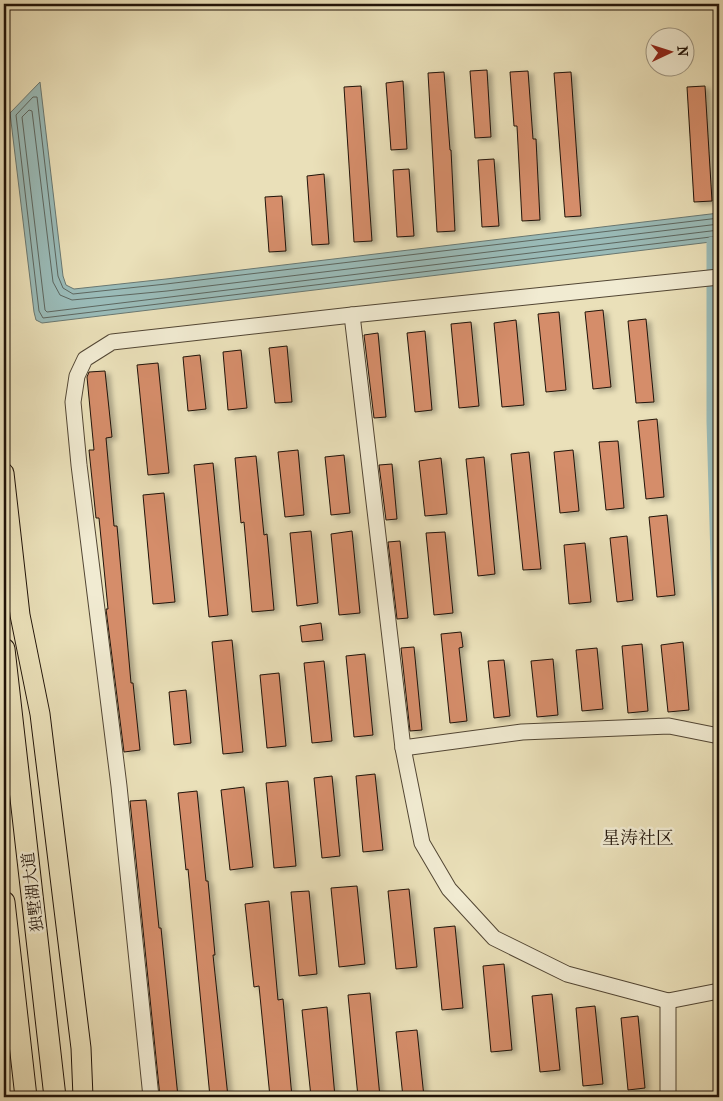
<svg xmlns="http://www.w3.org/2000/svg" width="723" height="1101" viewBox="0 0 723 1101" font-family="'IM FELL French Canon','Noto Serif SC',serif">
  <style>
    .water { fill: #9abbb8; stroke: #697872 }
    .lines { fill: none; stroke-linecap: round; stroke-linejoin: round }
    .shore { stroke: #5d6760; stroke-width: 1 }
    .canal { stroke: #9abbb8; stroke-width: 11 }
    .building { fill: #d58d6a; stroke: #201308; filter: url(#shadow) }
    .minor-casing { stroke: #524634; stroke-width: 17 }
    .major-casing { stroke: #201308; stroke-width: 21 }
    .highway-casing { stroke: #201308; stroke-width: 23 }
    .minor { stroke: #f1ebd2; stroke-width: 15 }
    .major { stroke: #eae0b9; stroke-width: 19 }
    .highway { stroke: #eae0b9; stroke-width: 21 }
    .labels { text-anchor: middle; stroke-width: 5; stroke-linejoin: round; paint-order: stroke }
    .street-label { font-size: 16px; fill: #201308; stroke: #f1ebd2 }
    .neighbourhood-label { font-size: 18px; fill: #201308; stroke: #f1ebd2 }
  </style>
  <defs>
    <filter id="shadow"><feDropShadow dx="4.5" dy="2.5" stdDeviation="2.5" flood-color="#0004"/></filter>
  </defs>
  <rect width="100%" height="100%" fill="#eae0b9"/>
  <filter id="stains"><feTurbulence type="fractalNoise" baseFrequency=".004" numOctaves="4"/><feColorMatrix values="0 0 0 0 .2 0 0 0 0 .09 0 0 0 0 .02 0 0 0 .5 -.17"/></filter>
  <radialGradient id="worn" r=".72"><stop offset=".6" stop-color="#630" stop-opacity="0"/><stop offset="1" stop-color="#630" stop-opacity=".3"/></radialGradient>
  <polygon class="water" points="40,82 63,276 66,285 74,289 166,279 719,213 719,241 42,323 36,320 34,312 10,113"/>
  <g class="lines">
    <g class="shore">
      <polyline points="719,218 166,284 73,294 63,288 58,276 37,97 33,97 16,115 39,311 43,318 719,236"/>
      <polyline points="719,224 167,291 72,300 60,295 53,282 32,111 29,110 22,117 45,310 47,312 719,230"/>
    </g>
    <polyline class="canal" points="712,242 712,421 719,662 718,934 719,1006"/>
  </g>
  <g class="building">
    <polygon points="487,70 491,137 475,138 470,71"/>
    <polygon points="528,71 533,139 536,139 540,220 522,221 517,126 514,126 510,72"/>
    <polygon points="444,72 450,150 451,150 455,231 437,232 428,73"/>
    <polygon points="571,72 581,216 565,217 554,73"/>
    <polygon points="403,81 407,149 391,150 386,83"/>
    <polygon points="361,86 372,241 354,242 344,87"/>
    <polygon points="705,86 712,201 694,202 687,87"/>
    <polygon points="494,159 499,226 482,227 478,160"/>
    <polygon points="409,169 414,236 397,237 393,170"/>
    <polygon points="324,174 329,244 312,245 307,176"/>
    <polygon points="282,196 286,251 269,252 265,197"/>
    <polygon points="603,310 611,387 593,389 585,312"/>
    <polygon points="559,312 566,390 546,392 538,314"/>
    <polygon points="646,319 654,402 636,403 628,321"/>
    <polygon points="516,320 524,405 502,407 494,323"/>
    <polygon points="471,322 479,406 459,408 451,324"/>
    <polygon points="425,331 432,410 415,412 407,333"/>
    <polygon points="378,333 386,417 374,418 364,335"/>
    <polygon points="287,346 292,402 275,403 269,348"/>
    <polygon points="241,350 247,408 228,410 223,352"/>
    <polygon points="200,355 206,409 188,411 183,357"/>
    <polygon points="158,363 169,473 148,475 137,365"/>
    <polygon points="105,371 112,437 106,438 114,526 117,526 131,683 133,683 140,750 124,752 106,609 108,609 99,518 96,518 89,450 94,450 87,377 89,372"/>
    <polygon points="657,419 664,497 646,499 638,421"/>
    <polygon points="618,441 624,508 606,510 599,442"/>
    <polygon points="298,450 304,515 285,517 278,452"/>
    <polygon points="573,450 579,511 560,513 554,452"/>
    <polygon points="529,452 541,569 523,570 511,454"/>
    <polygon points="344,455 350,513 331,515 325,457"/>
    <polygon points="256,456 264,535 267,534 274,610 252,612 244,522 241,523 235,458"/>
    <polygon points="484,457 495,574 478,576 466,459"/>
    <polygon points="441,458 447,514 425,516 419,461"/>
    <polygon points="213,463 228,615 209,617 194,465"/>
    <polygon points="392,464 397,519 386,520 379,465"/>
    <polygon points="164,493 175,602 153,604 143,495"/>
    <polygon points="667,515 675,595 657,597 649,517"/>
    <polygon points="311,531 318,603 297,606 290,533"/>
    <polygon points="352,531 360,613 339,615 331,534"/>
    <polygon points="445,532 453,613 434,615 426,533"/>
    <polygon points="627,536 633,600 617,602 610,538"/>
    <polygon points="400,541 408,618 397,619 388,542"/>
    <polygon points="585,543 591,602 569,604 564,545"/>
    <polygon points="321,623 323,640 302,642 300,626"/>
    <polygon points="461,632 463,647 459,648 467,721 450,723 441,634"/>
    <polygon points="232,640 243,752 223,754 212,642"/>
    <polygon points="683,642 689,710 668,712 661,645"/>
    <polygon points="642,644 648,711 628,713 622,646"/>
    <polygon points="414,647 422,730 410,731 401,648"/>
    <polygon points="597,648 603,709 582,711 576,650"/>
    <polygon points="365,654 373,735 354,737 346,656"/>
    <polygon points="553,659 558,715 537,717 531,661"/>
    <polygon points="504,660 510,716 494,718 488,661"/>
    <polygon points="324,661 332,741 312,743 304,663"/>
    <polygon points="279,673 286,746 267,748 260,675"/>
    <polygon points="186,690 191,743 174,745 169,692"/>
    <polygon points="375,774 383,850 363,852 356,776"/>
    <polygon points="332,776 340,856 322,858 314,778"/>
    <polygon points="288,781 296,866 274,868 266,783"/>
    <polygon points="244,787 253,867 230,870 221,790"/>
    <polygon points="197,791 206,881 208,881 215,955 213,955 228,1097 210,1097 188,869 186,870 178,793"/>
    <polygon points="146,800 159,928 161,928 178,1097 160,1097 130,801"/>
    <polygon points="357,886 365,964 339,967 331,888"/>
    <polygon points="409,889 417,967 396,969 388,891"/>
    <polygon points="309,891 317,974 299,976 291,892"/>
    <polygon points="269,901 278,1000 283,999 292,1097 270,1097 259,986 254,987 245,904"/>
    <polygon points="455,926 463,1008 442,1010 434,928"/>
    <polygon points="504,964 512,1050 491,1052 483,966"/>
    <polygon points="370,993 380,1097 358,1097 348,995"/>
    <polygon points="552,994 560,1070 540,1072 532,996"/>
    <polygon points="595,1006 603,1084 583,1086 576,1008"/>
    <polygon points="327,1007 335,1097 311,1097 302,1010"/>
    <polygon points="638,1016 645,1088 628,1090 621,1018"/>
    <polygon points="417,1030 424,1097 403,1097 396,1032"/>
  </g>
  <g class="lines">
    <g class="minor-casing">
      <g id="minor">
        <polyline points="352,315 403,748 422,843 449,889 494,938 567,974 668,1001 719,991"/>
        <polyline points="403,748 522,732 669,726 719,736"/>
        <polyline points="668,1001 668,1097"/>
        <polyline points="151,1097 119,786 79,465 73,402 77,376 85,359 112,342 352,315 719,277"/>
      </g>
    </g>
    <g class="major-casing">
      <polyline id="major" points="4,473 20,615 40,714 81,1048 83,1097"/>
    </g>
    <g class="highway-casing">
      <g id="highway">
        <polyline points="4,649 55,1097"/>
        <polyline points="4,902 26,1097"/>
      </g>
    </g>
    <use href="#minor" class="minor"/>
    <use href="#major" class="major"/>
    <use href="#highway" class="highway"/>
  </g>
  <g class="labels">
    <g class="street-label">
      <text transform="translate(32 892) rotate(-97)" y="6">独墅湖大道</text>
    </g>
    <g class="neighbourhood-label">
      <text x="638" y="844">星涛社区</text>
    </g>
  </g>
  <rect width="723" height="1101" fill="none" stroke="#eae0b9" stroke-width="20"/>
  <rect x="5" y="5" width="713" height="1091" fill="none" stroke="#201308" stroke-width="2.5"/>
  <rect x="10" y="10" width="703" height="1081" fill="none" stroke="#201308"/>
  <g transform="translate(670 52) rotate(86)"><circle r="24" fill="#f1ebd2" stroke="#9d9581"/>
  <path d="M0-4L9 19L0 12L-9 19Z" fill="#8f2418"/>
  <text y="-8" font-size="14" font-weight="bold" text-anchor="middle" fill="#201308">N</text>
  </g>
  <rect width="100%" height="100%" filter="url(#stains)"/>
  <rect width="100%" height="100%" fill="url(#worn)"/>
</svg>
